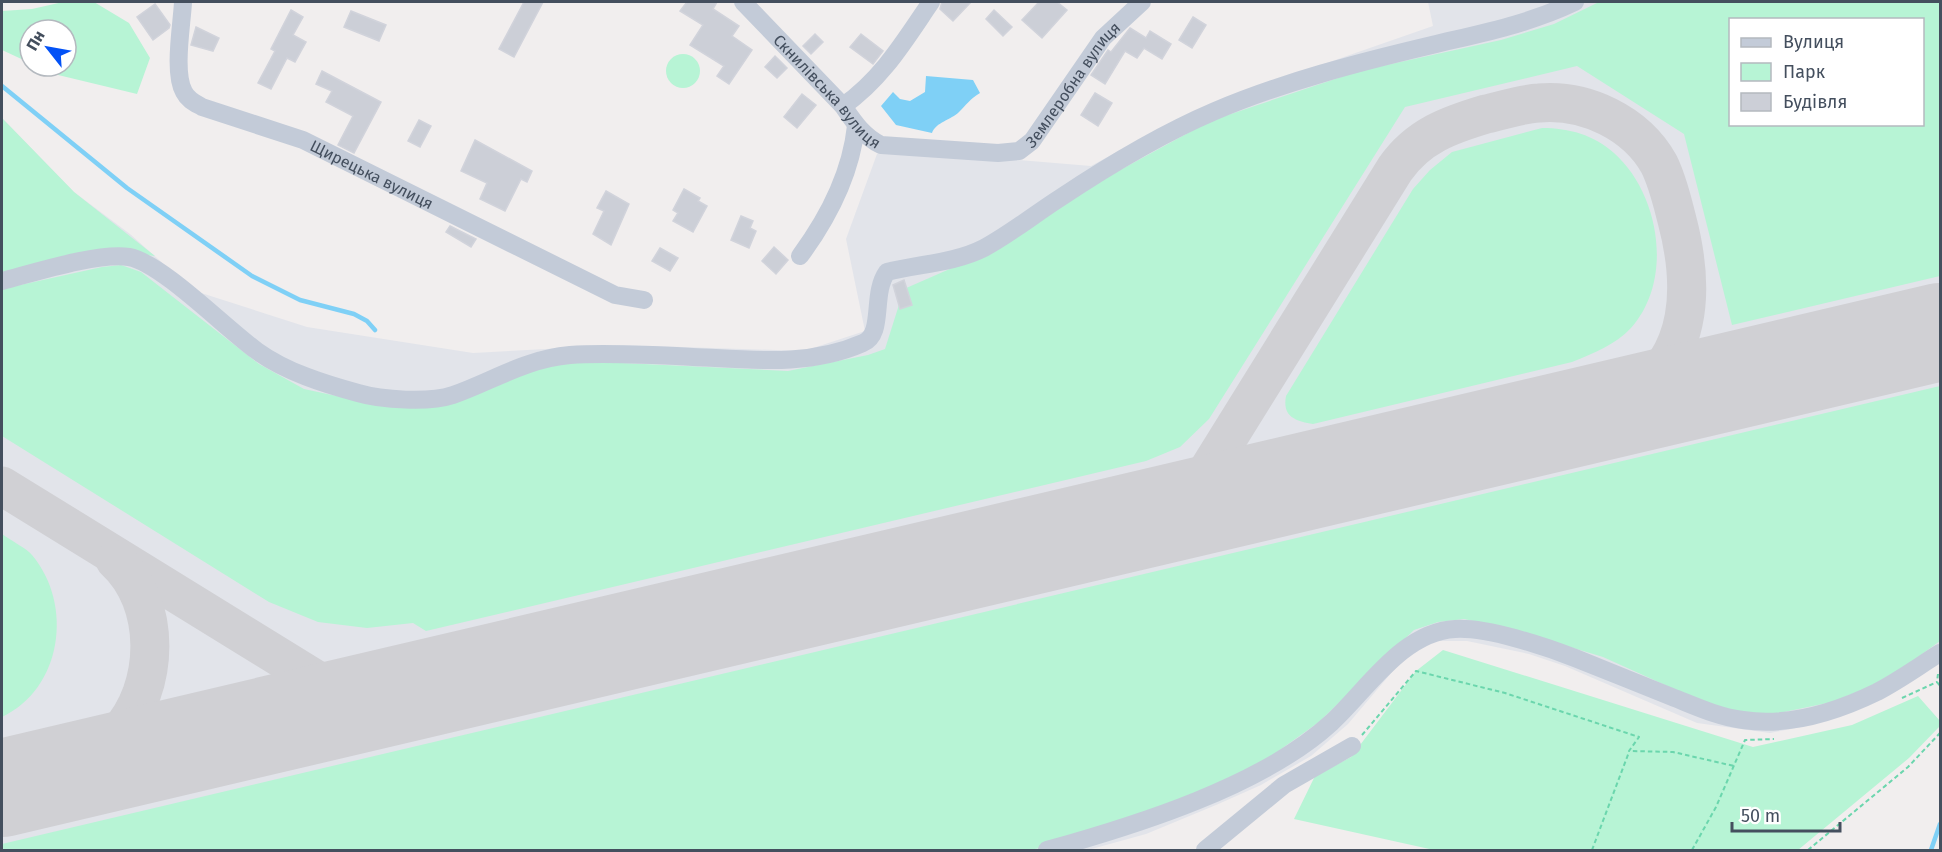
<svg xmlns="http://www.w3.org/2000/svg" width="1942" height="852" viewBox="0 0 1942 852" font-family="'Fira Sans',sans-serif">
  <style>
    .airport { fill: #e2e4ea; fill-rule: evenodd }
    .green { fill: #b7f4d5; fill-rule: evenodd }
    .water { fill: #7fd0f6 }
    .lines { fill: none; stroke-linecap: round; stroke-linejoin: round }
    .stream { stroke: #7fd0f6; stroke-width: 4.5 }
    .taxiway { stroke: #d0d0d4; stroke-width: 39 }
    .runway { stroke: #d0d0d4; stroke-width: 98 }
    .building { fill: #cccfd7; stroke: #d1d3db; stroke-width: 1.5 }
    .path { stroke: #6bd6ad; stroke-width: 2; stroke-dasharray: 4.5 3; stroke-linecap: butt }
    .minor { stroke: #c3cbd8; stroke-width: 18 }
    .labels { text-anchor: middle; stroke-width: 4.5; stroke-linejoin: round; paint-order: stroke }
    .street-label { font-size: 16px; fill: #444f5e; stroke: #fff }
  </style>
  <rect width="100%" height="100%" fill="#f1eeee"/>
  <path class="airport" d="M1428,2h512v660l-134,64 -36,7 -73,-10 -132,-57 -36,-12 -62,-13h-33l-11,5 -25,19 -50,59 -37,32 -50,29 -45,20 -70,29 -58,16h-1086v-732l72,74 56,42 56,50 9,7 112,36 166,26 149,-8 182,6 61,-20 -19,-92 31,-85 83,1 131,11 31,-17 176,-76 135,-47zM1730,20h192v104h-192z"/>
  <g class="green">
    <polygon points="63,2 94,2 129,23 150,58 137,94 54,74 36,66 66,66 66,30 30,30 30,63 2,50 2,11 32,9"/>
    <path d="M1599,2h341v274l-208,49 -48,-191 -107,-68 -172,41 -196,312 -29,28 -34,14 -720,170 -13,-8 -46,5 -49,-6 -49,-20 -267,-166v-147l100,-22 19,-2 20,7 118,92 45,25 56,12 60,6 87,-32 73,-14 208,10 80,-16 17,-6 19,-60 89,-39 96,-63 121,-66 149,-50 142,-31 53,-16zM1730,20h192v104h-192z"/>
    <circle cx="683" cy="71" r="17"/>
    <polygon points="2,118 74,192 155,256 117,251 2,278"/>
    <path d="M1542,128c27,0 52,7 72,25 46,41 60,127 17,175 -16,17 -37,25 -59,34l-259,62c-17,-3 -31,-7 -27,-28l127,-207 17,-19 22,-18z"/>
    <polygon points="1940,386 1940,641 1907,665 1869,687 1832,702 1756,718 1716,708 1603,657 1511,629 1464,619 1438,622 1414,630 1319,722 1238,780 1077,840 1030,850 2,850 2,844"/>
    <path d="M2,534c9,7 23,13 30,21 42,50 30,134 -30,162z"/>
    <polygon points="1443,650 1753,747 1852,725 1918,696 1940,721 1940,726 1909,758 1798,850 1434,850 1294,819 1315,776 1351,757 1416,671"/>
  </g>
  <path class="water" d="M926,76l47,4 7,13c-10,6 -14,12 -21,19 -8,8 -23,10 -27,21l-36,-8 -15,-19 12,-14 7,7 10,2 15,-9z"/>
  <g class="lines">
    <g class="stream">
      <polyline points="2,86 127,188 252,276 300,300 354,314 367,321 375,330"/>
      <polyline points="1931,850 1940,824"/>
    </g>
    <g class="taxiway">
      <path d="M2,486l318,196c30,12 57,13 89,10"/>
      <path d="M1115,526c37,-11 66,-21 90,-51l190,-306c23,-33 54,-44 91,-55 18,-4 35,-10 53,-11 47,-4 97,20 120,61 9,18 13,37 18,56 17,65 17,135 -45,177 -10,7 -23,10 -33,15"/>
      <path d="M48,777c25,-13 51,-23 70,-44 42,-45 44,-130 -3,-173"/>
    </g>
    <polyline class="runway" points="2,788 1940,332"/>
  </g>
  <g class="building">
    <polygon points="524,2 543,2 514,57 499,49"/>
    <polygon points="687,2 717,2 713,9 739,26 732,36 752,50 729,84 717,76 724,66 690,45 703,25 680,11"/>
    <polygon points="942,2 971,2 953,21 940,9"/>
    <polygon points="1039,2 1057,2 1067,10 1042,38 1022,20"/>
    <polygon points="155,4 170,25 169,28 153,40 137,17"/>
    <polygon points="291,10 303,17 293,35 306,42 295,62 287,58 271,89 258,83 275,51 271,49"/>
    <polygon points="994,10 1012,27 1003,36 986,19"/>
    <polygon points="351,11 386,25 379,41 344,27"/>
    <polygon points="1193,17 1206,25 1192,48 1179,40"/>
    <polygon points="196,27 219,38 213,51 191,45"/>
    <polygon points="1130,28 1146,38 1150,31 1171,44 1162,59 1144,48 1137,58 1125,51 1105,84 1091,75 1108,50 1111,52"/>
    <polygon points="815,34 823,42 811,54 803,46"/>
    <polygon points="861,34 883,51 873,64 850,47"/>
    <polygon points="775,56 787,68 777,78 765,67"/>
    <polygon points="322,71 381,102 354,153 338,145 353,116 326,102 332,91 316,84"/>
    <polygon points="1095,93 1112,103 1098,126 1081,115"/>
    <polygon points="802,94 816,105 797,128 784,117"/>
    <polygon points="419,120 431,126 420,147 408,141"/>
    <polygon points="475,140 532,171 527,182 521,179 505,211 480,199 487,183 461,171"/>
    <polygon points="684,189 700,198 698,201 707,206 693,232 673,221 678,213 673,210"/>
    <polygon points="606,191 629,204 611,245 593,234 604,211 597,208"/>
    <polygon points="741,216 753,221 750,228 756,231 749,248 731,240"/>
    <polygon points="450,226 476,239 471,247 446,232"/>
    <polygon points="774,247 788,260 776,274 762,261"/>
    <polygon points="660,248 678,258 670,271 652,261"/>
    <polygon points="904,280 912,305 900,309 893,285"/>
  </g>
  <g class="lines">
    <g class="path">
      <polyline points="1938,674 1937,682 1940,686"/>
      <polyline points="1902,698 1937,682"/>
      <polyline points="1362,735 1416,671 1505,693 1639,737 1629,751 1673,752 1734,766"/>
      <polyline points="1592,850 1629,752"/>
      <polyline points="1692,850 1716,807 1745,740 1774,739"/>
      <polyline points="1808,850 1908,767 1940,733"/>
    </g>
    <g class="minor">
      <path id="s1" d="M183,2c-1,22 -10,71 1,90 4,8 11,11 18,15l101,33 312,155 29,5"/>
      <path id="s2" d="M743,2l100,104c11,16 20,30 38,39l117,8 21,-2 13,-10 71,-103 39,-36"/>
      <path d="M843,106c39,-27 62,-66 88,-104"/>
      <path d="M800,256c28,-38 51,-83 56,-130"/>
      <path d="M2,281c31,-8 97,-29 127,-24 33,6 97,72 128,94 29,21 68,33 101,42 24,7 71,10 95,2 40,-14 72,-36 117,-40 45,-3 100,1 145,3 51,3 100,6 148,-15 22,-9 8,-49 24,-71 31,-8 68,-9 97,-24 26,-14 51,-34 76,-50 48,-32 101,-64 155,-87 68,-29 145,-49 217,-66 50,-12 97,-21 143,-43"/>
      <path d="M1047,850c90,-25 215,-64 284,-127 36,-33 71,-91 124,-94 32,-2 89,17 120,29 32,13 65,26 97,39 23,9 46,20 71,23 46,7 93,-8 134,-28 23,-12 42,-26 63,-39"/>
      <polyline points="1205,850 1284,785 1352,746"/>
    </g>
  </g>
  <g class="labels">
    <g class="street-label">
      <text dy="6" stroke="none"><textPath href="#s2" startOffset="424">Землеробна вулиця</textPath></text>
      <text dy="6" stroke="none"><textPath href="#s2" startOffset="123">Скнилівська вулиця</textPath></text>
      <text dy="6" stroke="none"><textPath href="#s1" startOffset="298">Щирецька вулиця</textPath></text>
    </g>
  </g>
  <rect width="1942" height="852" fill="none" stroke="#444f5e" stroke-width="6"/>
  <rect x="1729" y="18" width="195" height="108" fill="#ffffff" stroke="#b4b9bf" stroke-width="1.5"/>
  <rect x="1741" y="38" width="30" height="9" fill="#c3cbd8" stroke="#b4b9bf" stroke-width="1.5"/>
  <text x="1783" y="48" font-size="18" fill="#444f5e">Вулиця</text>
  <rect x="1741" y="63" width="30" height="18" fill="#b7f4d5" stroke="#b4b9bf" stroke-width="1.5"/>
  <text x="1783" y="78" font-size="18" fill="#444f5e">Парк</text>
  <rect x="1741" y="93" width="30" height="18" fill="#cccfd7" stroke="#b4b9bf" stroke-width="1.5"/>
  <text x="1783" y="108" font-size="18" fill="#444f5e">Будівля</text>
  <g transform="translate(48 48) rotate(301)"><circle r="28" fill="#ffffff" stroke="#b4b9bf" stroke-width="1.5"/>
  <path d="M0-4.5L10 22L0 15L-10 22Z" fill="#0352f6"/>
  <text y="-9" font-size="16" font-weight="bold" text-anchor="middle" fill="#444f5e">Пн</text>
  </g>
  <path d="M1732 822v9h108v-9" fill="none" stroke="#444f5e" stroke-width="3"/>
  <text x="1741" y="822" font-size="18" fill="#444f5e" stroke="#ffffff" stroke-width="4.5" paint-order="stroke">50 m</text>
</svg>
